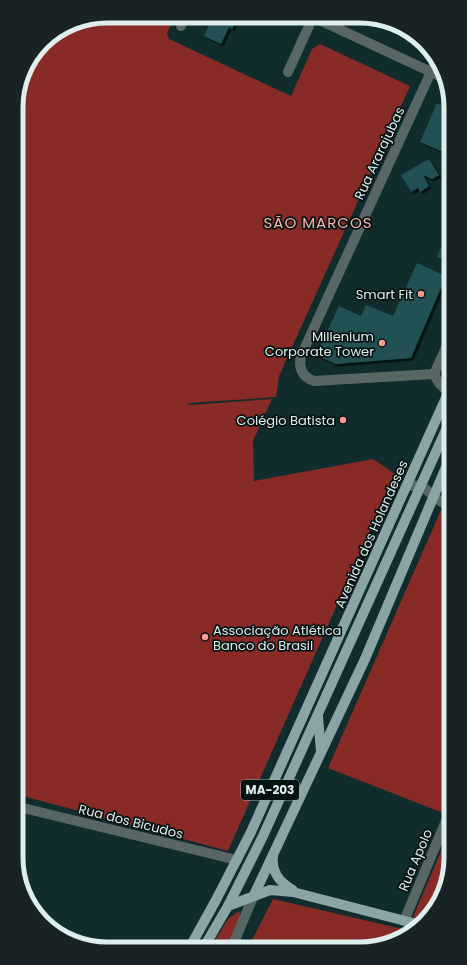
<svg xmlns="http://www.w3.org/2000/svg" width="467" height="965" viewBox="0 0 467 965" font-family="Poppins,sans-serif">
  <style>
    .green { fill: #882b26 }
    .building { fill: #215153; filter: url(#shadow) }
    .lines { fill: none; stroke-linecap: round; stroke-linejoin: round }
    .minor { stroke: #596666; stroke-width: 10 }
    .major { stroke: #8ba4a6; stroke-width: 10 }
    .poi-dot { fill: #f59c92; stroke: #071212; stroke-width: 1.5 }
    .labels { text-anchor: middle; stroke-width: 3.5; stroke-linejoin: round; paint-order: stroke }
    .shield { fill: #071212; stroke: #9eabac; stroke-width: 1 }
    .shield-label { font-size: 12px; font-weight: bold; fill: #deedee }
    .street-label { font-size: 13px; fill: #deedee; stroke: #071212 }
    .poi-label { font-size: 13px; fill: #deedee; stroke: #071212; text-anchor: end }
    .quarter-label { font-size: 15px; letter-spacing: 1px; fill: #f8b4ac; stroke: #071212 }
    .rim { fill: none; stroke: #deedee; stroke-width: 5 }
  </style>
  <defs>
    <filter id="shadow"><feDropShadow dx="2.5" dy="2.5" stdDeviation="0" flood-color="#0009"/></filter>
  </defs>
  <rect width="100%" height="100%" fill="#102c2d"/>
  <g class="green">
    <polygon points="107,16 175,16 167,33 169,39 291,96 312,49 320,44 410,86 279,376 276,397 189,403 188,405 272,399 253,441 254,481 373,459 395,474 228,851 19,795 17,96 26,67 47,39 73,23"/>
    <polygon points="449,509 451,816 328,768 441,510"/>
    <polygon points="451,828 451,864 432,913 423,920 413,917"/>
    <polygon points="273,899 407,930 384,946 249,946"/>
    <polygon points="239,911 241,916 227,947 211,947 228,919"/>
  </g>
  <g class="building">
    <polygon points="213,17 238,17 232,29 229,27 221,44 204,36"/>
    <polygon points="437,103 448,108 448,154 420,142"/>
    <polygon points="429,159 439,175 432,179 423,175 429,186 420,192 418,188 411,192 401,175"/>
    <polygon points="448,231 448,262 437,257"/>
    <polygon points="417,263 446,276 411,358 336,364 316,355 339,306 361,316 366,305 393,316"/>
  </g>
  <g class="lines">
    <g class="minor">
      <polyline points="313,17 444,78"/>
      <polyline points="181,26 185,16"/>
      <polyline points="288,72 313,17"/>
      <path d="M449,341l-15,33c4,8 7,13 15,17"/>
      <path d="M434,374l-120,7c-12,-4 -16,-13 -13,-25l134,-293"/>
      <path d="M407,486c24,-4 21,13 40,18"/>
      <polyline points="19,807 237,860"/>
      <polyline points="404,921 451,809"/>
      <polyline points="232,947 254,895"/>
    </g>
    <g class="major">
      <polyline points="318,717 321,751"/>
      <path d="M273,855c-2,17 6,27 20,35"/>
      <polyline points="254,895 365,659 449,460"/>
      <polyline points="228,906 270,890 293,892 417,924"/>
      <polyline points="190,947 216,900 251,832 449,391"/>
      <polyline points="204,947 228,906 263,836 449,423"/>
    </g>
  </g>
  <g class="poi-dot">
    <circle cx="421" cy="294" r="4"/>
    <circle cx="382" cy="343" r="4"/>
    <circle cx="343" cy="420" r="4"/>
    <circle cx="205" cy="637" r="4"/>
  </g>
  <g class="labels">
    <rect class="shield" x="241" y="780" width="58" height="20" rx="3"/>
    <g class="shield-label">
      <text x="270" y="794">MA-203</text>
    </g>
    <g class="street-label">
      <text transform="translate(379 153) rotate(-65)" y="5">Rua Ararajubas</text>
      <text transform="translate(371 534) rotate(-66)" y="5">Avenida dos Holandeses</text>
      <text transform="translate(131 821) rotate(14)" y="5">Rua dos Bicudos</text>
      <text transform="translate(415 860) rotate(-67)" y="5">Rua Apolo</text>
    </g>
    <g class="poi-label">
      <text x="413" y="299">Smart Fit</text>
      <text x="374" y="341">Millenium<tspan x="374" dy="15">Corporate Tower</tspan></text>
      <text x="335" y="425">Colégio Batista</text>
      <text x="213" y="635" text-anchor="start">Associação Atlética<tspan x="213" dy="15">Banco do Brasil</tspan></text>
    </g>
    <g class="quarter-label">
      <text x="318" y="228">SÃO MARCOS</text>
    </g>
  </g>
  <path d="M0 0H467V965H0ZM107 23H360A84 84 0 0 1 444 107V858A84 84 0 0 1 360 942H107A84 84 0 0 1 23 858V107A84 84 0 0 1 107 23Z" fill="#182424" fill-rule="evenodd"/>
  <path class="rim" d="M107 23H360A84 84 0 0 1 444 107V858A84 84 0 0 1 360 942H107A84 84 0 0 1 23 858V107A84 84 0 0 1 107 23Z"/>
</svg>
